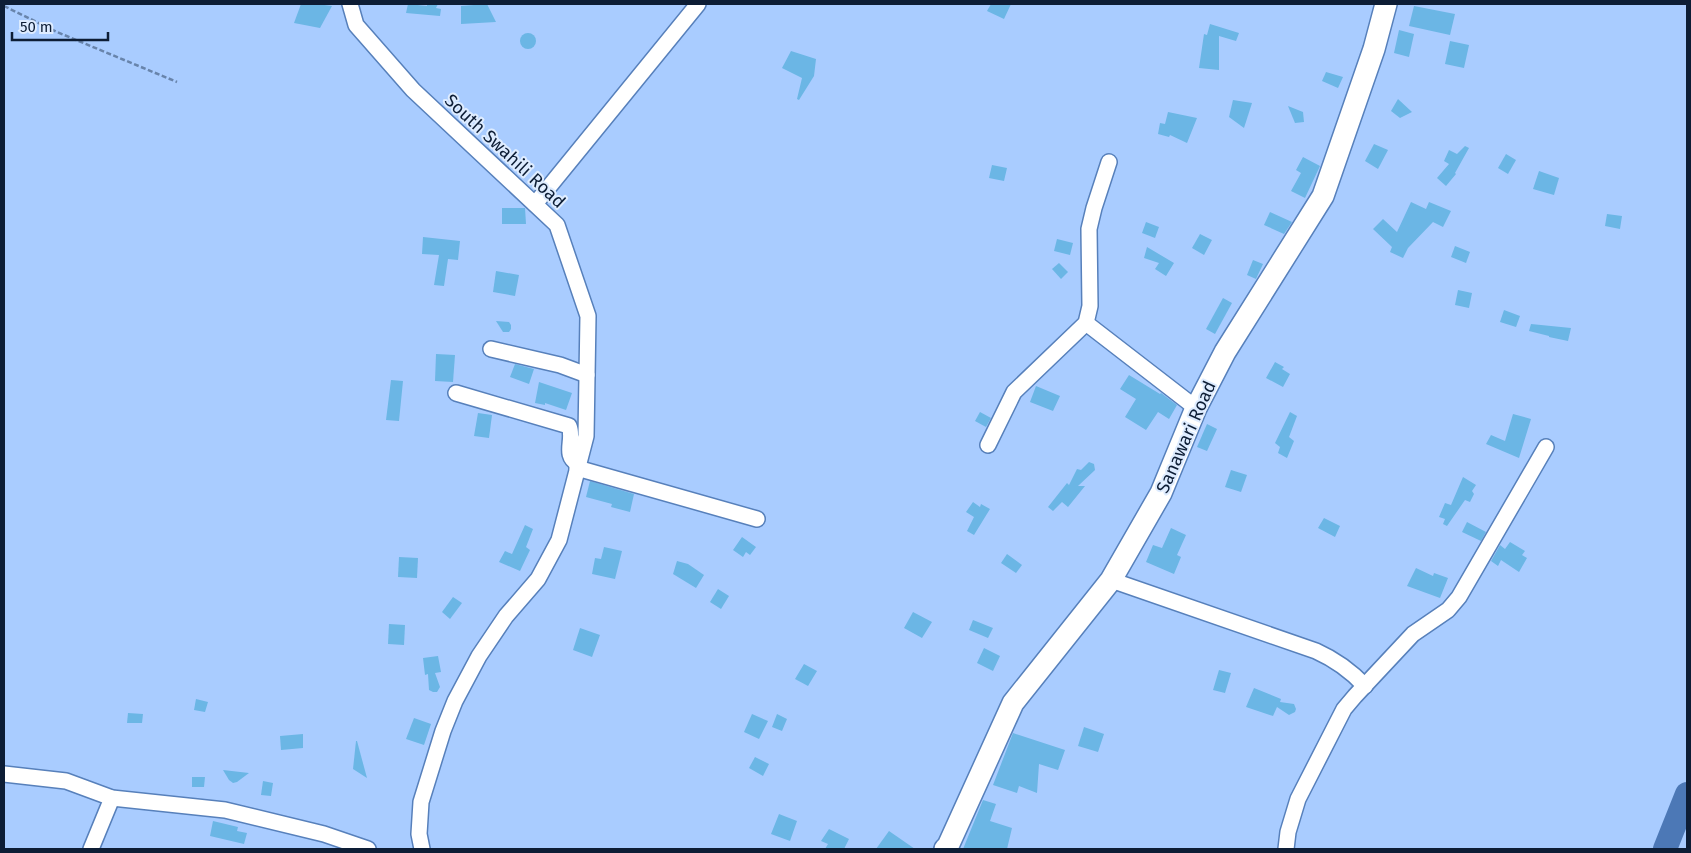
<svg xmlns="http://www.w3.org/2000/svg" width="1691" height="853" viewBox="0 0 1691 853" font-family="'Fira Sans',sans-serif">
  <style>
    .lines { fill: none; stroke-linecap: round; stroke-linejoin: round }
    .river { stroke: #4c78b6; stroke-width: 24 }
    .building { fill: #6bb6e5 }
    .street-casing { stroke: #5780bb; stroke-width: 18 }
    .secondary-casing { stroke: #5780bb; stroke-width: 24 }
    .path { stroke: #6884ab; stroke-width: 2.5; stroke-dasharray: 5 2.5; stroke-linecap: butt }
    .street { stroke: #fff; stroke-width: 15 }
    .secondary { stroke: #fff; stroke-width: 21 }
    .labels { text-anchor: middle; stroke-width: 4; stroke-linejoin: round; paint-order: stroke }
    .street-label { font-size: 18px; fill: #0d1d35; stroke: #deecff }
  </style>
  <rect width="100%" height="100%" fill="#a9ccff"/>
  <g class="lines">
    <polyline class="river" points="1665,849 1687,794"/>
  </g>
  <g class="building">
    <polygon points="301,4 317,4 332,6 320,28 294,23"/>
    <polygon points="408,4 427,6 427,4 438,4 436,8 441,9 440,16 406,13"/>
    <polygon points="487,4 496,22 461,24 461,6"/>
    <polygon points="991,4 1011,4 1004,19 987,11"/>
    <polygon points="1414,6 1455,14 1450,35 1409,26"/>
    <polygon points="1210,24 1239,33 1236,41 1219,36 1219,70 1199,68 1204,34 1207,35"/>
    <polygon points="1399,30 1414,34 1409,57 1394,53"/>
    <circle cx="528" cy="41" r="8"/>
    <polygon points="1450,41 1469,45 1464,68 1445,64"/>
    <polygon points="791,51 816,59 814,76 799,100 797,99 802,78 782,68"/>
    <polygon points="1326,72 1343,77 1338,88 1322,81"/>
    <polygon points="1398,99 1412,112 1400,118 1391,111"/>
    <polygon points="1233,100 1252,103 1244,128 1229,117"/>
    <polygon points="1288,106 1303,112 1304,122 1295,123"/>
    <polygon points="1168,112 1197,118 1187,143 1170,135 1169,137 1158,134 1160,123 1165,124"/>
    <polygon points="1374,144 1388,150 1378,169 1365,161"/>
    <polygon points="1465,146 1469,148 1455,173 1456,174 1446,186 1437,178 1449,164 1444,161 1449,150 1457,154"/>
    <polygon points="1506,154 1516,160 1508,174 1498,168"/>
    <polygon points="1303,157 1320,166 1305,198 1291,191 1301,173 1296,170"/>
    <polygon points="992,165 1007,168 1004,181 989,178"/>
    <polygon points="1539,171 1559,178 1554,195 1533,189"/>
    <polygon points="1411,202 1426,209 1429,202 1451,211 1443,227 1433,222 1408,248 1403,258 1390,252 1392,247 1373,229 1383,219 1397,232"/>
    <polygon points="502,208 525,208 526,224 502,224"/>
    <polygon points="1270,212 1292,222 1284,234 1264,225"/>
    <polygon points="1607,214 1622,216 1620,229 1605,226"/>
    <polygon points="1146,222 1159,227 1155,238 1142,233"/>
    <polygon points="1200,234 1212,240 1204,255 1192,248"/>
    <polygon points="423,237 460,241 458,260 448,259 444,286 434,285 439,255 422,254"/>
    <polygon points="1057,239 1073,243 1070,255 1054,251"/>
    <polygon points="1455,246 1470,252 1466,263 1451,257"/>
    <polygon points="1147,247 1174,263 1166,276 1155,269 1159,263 1144,258"/>
    <polygon points="1253,260 1263,264 1256,279 1247,275"/>
    <polygon points="1059,263 1068,272 1061,279 1052,269"/>
    <polygon points="496,271 519,275 515,296 493,292"/>
    <polygon points="1458,290 1472,293 1469,308 1455,305"/>
    <polygon points="1223,298 1232,303 1215,334 1206,329"/>
    <polygon points="1504,310 1520,316 1516,327 1500,322"/>
    <polygon points="496,321 509,322 511,325 511,329 509,332 503,332"/>
    <polygon points="1531,324 1571,328 1568,341 1549,337 1549,336 1529,331"/>
    <polygon points="436,354 455,355 453,382 435,381"/>
    <polygon points="1275,362 1284,367 1282,369 1290,374 1283,387 1266,378"/>
    <polygon points="515,364 534,369 529,384 510,377"/>
    <polygon points="1129,375 1160,394 1161,393 1177,405 1169,419 1158,412 1146,430 1125,417 1136,399 1120,389"/>
    <polygon points="391,380 403,381 399,421 386,420"/>
    <polygon points="539,382 572,393 566,410 545,403 545,405 535,403"/>
    <polygon points="1036,386 1060,396 1053,411 1030,402"/>
    <polygon points="980,412 991,418 986,427 975,421"/>
    <polygon points="1290,412 1297,416 1289,437 1294,441 1287,458 1278,453 1280,447 1275,443"/>
    <polygon points="478,413 492,415 489,438 474,436"/>
    <polygon points="1513,414 1531,419 1519,458 1486,444 1491,435 1505,441"/>
    <polygon points="1207,424 1217,429 1207,451 1197,447"/>
    <polygon points="1089,462 1094,464 1095,470 1078,486 1085,486 1068,507 1062,502 1053,511 1048,507 1067,483 1069,485 1077,469 1081,470"/>
    <polygon points="1231,470 1247,475 1241,492 1225,487"/>
    <polygon points="1463,477 1476,485 1472,491 1474,494 1470,502 1465,500 1447,526 1443,524 1445,519 1439,517 1445,503 1451,505"/>
    <polygon points="590,481 634,494 630,512 611,507 612,504 586,497"/>
    <polygon points="973,502 980,507 981,504 990,509 974,535 967,531 974,517 966,512"/>
    <polygon points="1324,518 1340,526 1335,537 1318,528"/>
    <polygon points="1467,522 1486,532 1481,541 1462,532"/>
    <polygon points="525,525 533,529 526,547 530,550 520,571 499,562 505,551 512,554"/>
    <polygon points="1171,528 1186,535 1177,555 1181,557 1174,574 1146,562 1153,545 1162,548"/>
    <polygon points="742,537 756,547 750,555 746,552 743,557 733,550"/>
    <polygon points="1510,542 1525,551 1522,555 1527,558 1519,572 1501,560 1498,566 1491,561 1500,545 1505,549"/>
    <polygon points="604,547 622,551 615,579 592,574 595,558 601,559"/>
    <polygon points="1007,554 1022,565 1016,573 1001,563"/>
    <polygon points="399,557 418,558 417,578 398,577"/>
    <polygon points="677,561 688,564 704,575 696,588 673,574"/>
    <polygon points="1416,568 1433,576 1434,573 1448,578 1440,598 1407,586"/>
    <polygon points="718,589 729,596 721,609 710,602"/>
    <polygon points="453,597 462,603 450,619 442,612"/>
    <polygon points="913,612 932,622 922,638 904,628"/>
    <polygon points="973,620 993,628 988,638 969,630"/>
    <polygon points="389,624 405,625 404,645 388,644"/>
    <polygon points="580,628 600,635 592,657 573,650"/>
    <polygon points="984,648 1000,656 993,671 977,663"/>
    <polygon points="438,656 441,672 435,673 440,687 437,692 433,692 429,690 428,674 425,675 423,658"/>
    <polygon points="804,664 817,671 808,686 795,679"/>
    <polygon points="1219,670 1231,673 1225,693 1213,690"/>
    <polygon points="1254,688 1281,699 1280,702 1294,704 1296,709 1295,712 1289,715 1277,707 1273,716 1246,707"/>
    <polygon points="196,699 208,702 205,712 194,710"/>
    <polygon points="128,713 143,714 142,723 127,723"/>
    <polygon points="752,714 768,721 759,739 744,732"/>
    <polygon points="777,714 787,719 782,731 772,727"/>
    <polygon points="414,718 431,724 424,745 406,739"/>
    <polygon points="1084,727 1104,734 1098,752 1078,746"/>
    <polygon points="1013,733 1065,750 1058,770 1039,764 1037,793 1019,786 1017,793 993,785"/>
    <polygon points="303,734 303,748 281,750 280,736"/>
    <polygon points="356,741 357,741 367,778 353,769"/>
    <polygon points="755,757 769,764 763,776 749,768"/>
    <polygon points="223,770 249,773 237,782 233,783 229,780"/>
    <polygon points="192,777 205,777 204,787 192,787"/>
    <polygon points="263,781 273,783 271,796 261,795"/>
    <polygon points="983,800 996,804 990,821 1012,828 1007,849 963,849"/>
    <polygon points="779,814 797,821 790,841 771,834"/>
    <polygon points="213,821 238,827 237,831 247,833 244,844 210,836"/>
    <polygon points="829,829 849,839 844,849 825,849 828,844 821,841"/>
    <polygon points="889,831 915,849 876,849"/>
  </g>
  <g class="lines">
    <g class="street-casing">
      <g id="street">
        <polyline points="350,4 356,25 413,90 557,225 588,316 586,436 559,540 538,579 506,616 479,656 455,701 443,731 421,802 419,834 422,849"/>
        <polyline points="535,204 698,4"/>
        <polyline points="1086,323 1196,408"/>
        <polyline points="491,349 560,365 587,375"/>
        <path d="M456,393l113,33c6,14 -7,29 9,38"/>
        <polyline points="988,445 1014,392 1086,323 1090,306 1089,229 1094,208 1109,162"/>
        <polyline points="577,468 757,519"/>
        <path d="M1111,580l205,71c20,9 34,19 49,35"/>
        <polyline points="4,774 66,781 112,798 225,810 324,834 368,849"/>
        <polyline points="91,849 112,798"/>
        <polyline points="1286,849 1288,832 1298,799 1344,709 1355,696 1413,634 1448,610 1459,597 1546,447"/>
      </g>
    </g>
    <g class="secondary-casing">
      <polyline id="secondary" points="945,849 948,846 1013,703 1111,580 1161,493 1196,408 1225,352 1323,196 1374,49 1386,4"/>
    </g>
    <polyline class="path" points="4,6 57,32 177,82"/>
    <use href="#street" class="street"/>
    <use href="#secondary" class="secondary"/>
  </g>
  <g class="labels">
    <g class="street-label">
      <text transform="translate(505 151) rotate(43)" y="6">South Swahili Road</text>
      <text transform="translate(1186 437) rotate(-66)" y="6">Sanawari Road</text>
    </g>
  </g>
  <rect width="1691" height="853" fill="none" stroke="#0d1d35" stroke-width="10"/>
  <path d="M12 32v8h96v-8" fill="none" stroke="#0d1d35" stroke-width="2.5"/>
  <text x="20" y="32" font-size="15" fill="#0d1d35" stroke="#deecff" stroke-width="4" paint-order="stroke">50 m</text>
</svg>
